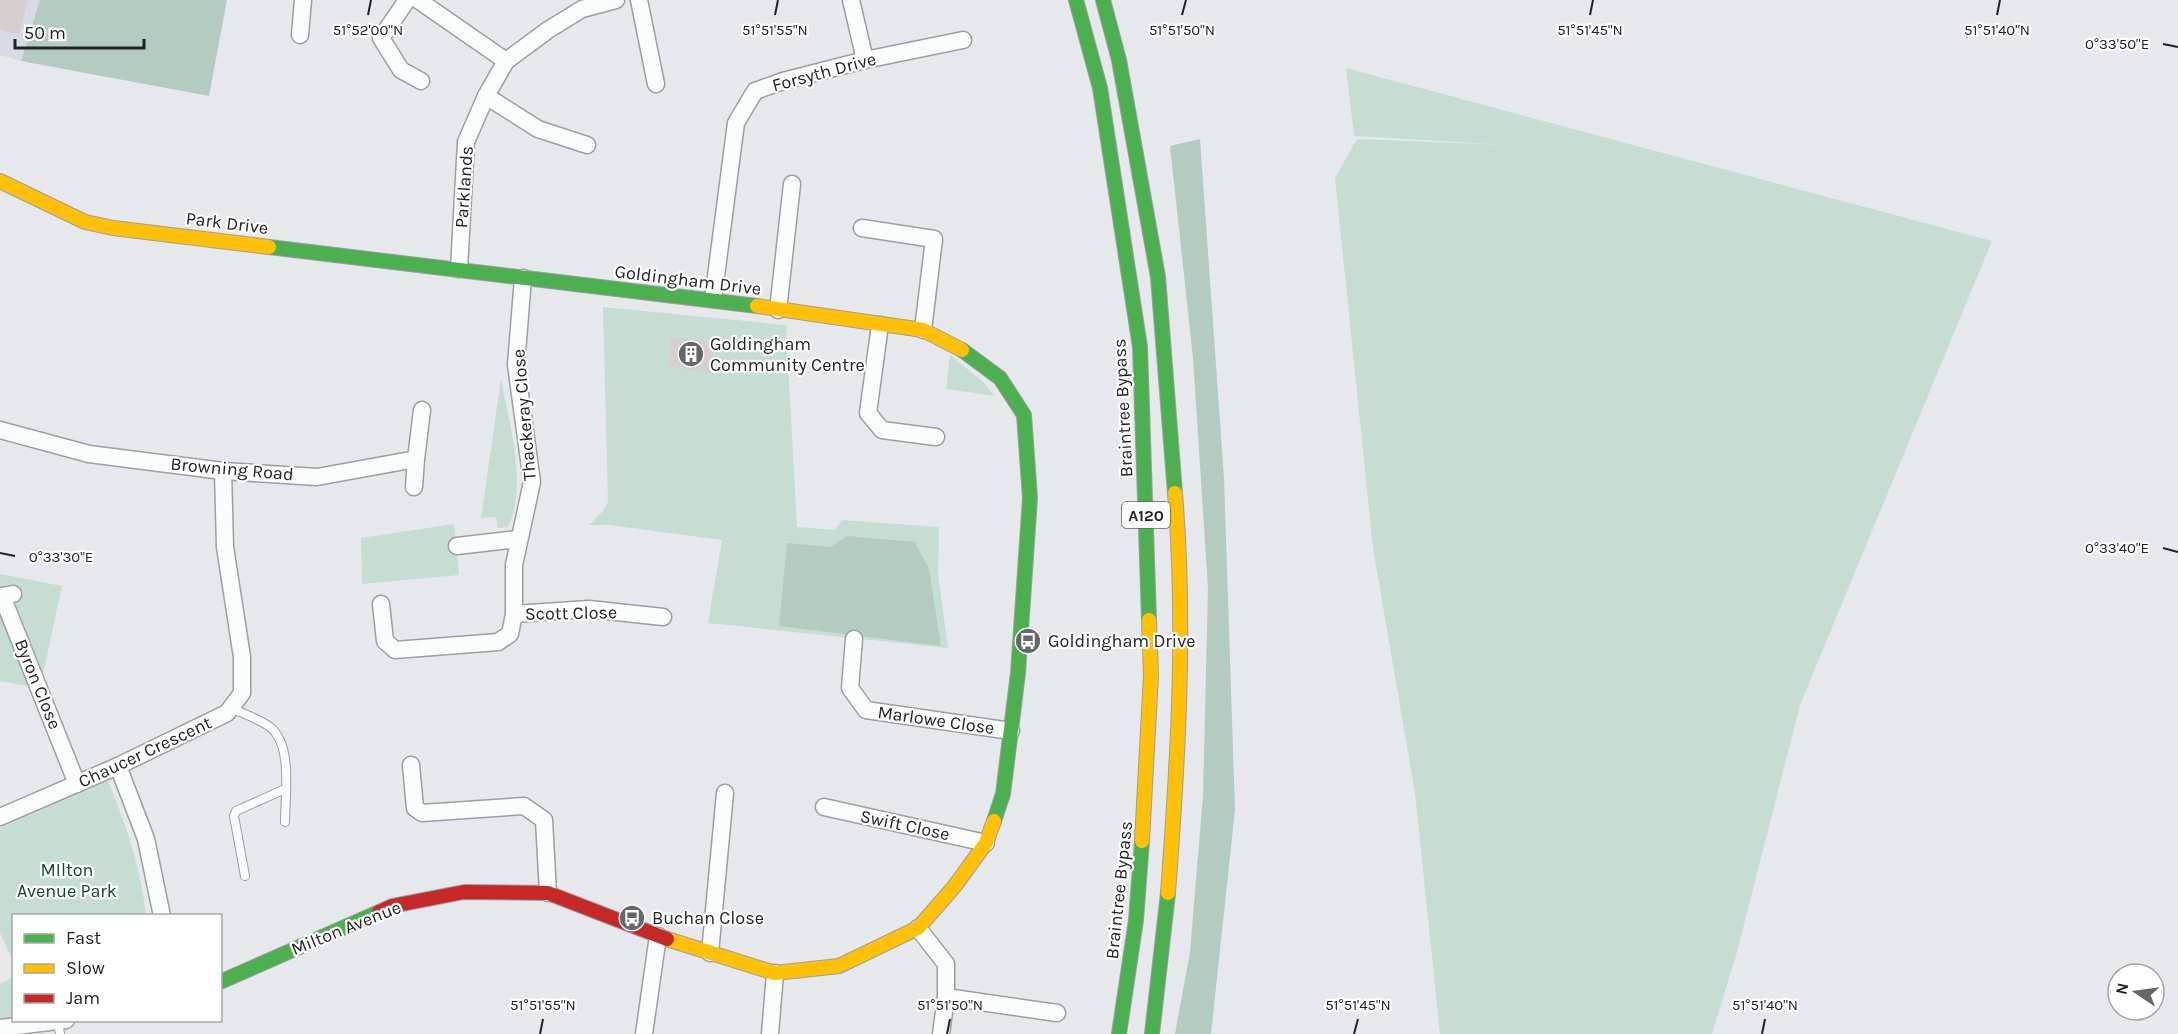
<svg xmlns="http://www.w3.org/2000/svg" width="2178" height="1034" viewBox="0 0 2178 1034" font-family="Karla,sans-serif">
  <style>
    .built { fill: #d7dbe5 }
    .green { fill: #c7ddd3 }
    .forest { fill: #b4cbc1 }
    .building { fill: #d6cfcd }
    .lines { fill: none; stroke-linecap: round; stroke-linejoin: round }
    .lane-casing { stroke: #9c9ea1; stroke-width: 10 }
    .street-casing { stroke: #9c9ea1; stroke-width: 19 }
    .fast-casing { stroke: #9c9ea1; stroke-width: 16 }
    .slow-casing { stroke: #9c9ea1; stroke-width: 16 }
    .jam-casing { stroke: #9c9ea1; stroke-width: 16 }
    .lane { stroke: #fbfcfc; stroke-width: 8 }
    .street { stroke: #fbfcfc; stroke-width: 16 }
    .fast { stroke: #4caf50; stroke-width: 14 }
    .slow { stroke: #ffc107; stroke-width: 14 }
    .jam { stroke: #c62828; stroke-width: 14 }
    .ticks { fill: none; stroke: #212225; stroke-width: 2 }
    .labels { text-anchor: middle; stroke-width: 4.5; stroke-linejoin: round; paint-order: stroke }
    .shield { fill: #fff; stroke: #646466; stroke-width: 1.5 }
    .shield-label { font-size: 16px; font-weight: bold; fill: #212225 }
    .street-label { font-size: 18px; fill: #212225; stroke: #fff }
    .poi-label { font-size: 18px; fill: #212225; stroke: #fff; text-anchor: start }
    .park-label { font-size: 18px; fill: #13462f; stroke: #fff }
    .ticks-label { font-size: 15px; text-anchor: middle; fill: #212225; stroke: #fff; stroke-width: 4.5; stroke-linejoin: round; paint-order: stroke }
  </style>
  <rect width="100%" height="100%" fill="#e6e8ec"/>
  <polygon class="built" points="0,0 40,0 21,61 0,55"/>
  <g class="green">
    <polygon points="1346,68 1992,241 1800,705 1737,952 1712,1034 1440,1034 1415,793 1373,548 1335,178 1357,139 1508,145 1354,136"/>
    <polygon points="603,307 786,325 797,527 835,530 842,520 939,527 938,574 948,648 708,623 722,540 609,525 589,525 603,511 608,502"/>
    <polygon points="950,355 982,381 995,396 946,389"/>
    <path d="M501,379c8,44 27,106 7,148l-10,1 -2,-11 -15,1z"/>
    <polygon points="454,524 459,575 362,584 361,538"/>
    <polygon points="0,574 62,586 40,688 0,681"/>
    <path d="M108,781c18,43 33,88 38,134l-132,1 -1,45 -13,-28v-105z"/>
    <polygon points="13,977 13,1018 0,1020 0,984"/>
  </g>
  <g class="forest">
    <polygon points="40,0 227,0 209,96 21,61"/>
    <polygon points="1200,139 1224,478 1235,810 1211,1034 1175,1034 1190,952 1203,796 1208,588 1193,358 1170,146"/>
    <polygon points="847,536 915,542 929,569 941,646 779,626 787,543 831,547"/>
  </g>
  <g class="building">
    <polygon points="0,0 28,0 19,35 0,30"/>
    <polygon points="671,337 713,342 711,373 668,366"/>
  </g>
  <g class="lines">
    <g class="lane-casing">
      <g id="lane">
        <path d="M231,708c13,6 28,11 39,19 23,18 15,68 15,95"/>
        <polyline points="245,876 234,816 236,811 285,789"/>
        <polyline points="58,1022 60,1034"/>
      </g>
    </g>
    <g class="street-casing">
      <g id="street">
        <polyline points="407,0 381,38 401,70 421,81"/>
        <polyline points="418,0 506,61"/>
        <polyline points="639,0 656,84"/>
        <polyline points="851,0 865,60"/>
        <polyline points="300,35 303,0"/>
        <polyline points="486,96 538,129 587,145"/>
        <polyline points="862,228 934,239 923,330"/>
        <polyline points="459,269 466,142 486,96 506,61 548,30 582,9 616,0"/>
        <polyline points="713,299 736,123 755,91 783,81 865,60 963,40"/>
        <polyline points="778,310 792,184"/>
        <polyline points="880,325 868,413 882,430 936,437"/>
        <polyline points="0,430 89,454 223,471 317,477 416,459 422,410"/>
        <polyline points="414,487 416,459"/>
        <polyline points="457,546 518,539"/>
        <polyline points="13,594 2,596 77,784"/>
        <polyline points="381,604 385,641 395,650 498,642 510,634 514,614 514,565 532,482 516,365 523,278"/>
        <polyline points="514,614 589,609 663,617"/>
        <polyline points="854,639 850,688 866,710 1011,731"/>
        <polyline points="411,765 415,808 422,813 524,806 544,820 548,893"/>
        <polyline points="118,766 146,839 162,916"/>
        <polyline points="824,807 986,843"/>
        <polyline points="0,817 118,766 227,713 242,693 242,657 225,547 223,471"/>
        <polyline points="918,928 946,964 946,997 941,1034"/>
        <polyline points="710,953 725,793"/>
        <polyline points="946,997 1057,1013"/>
        <polyline points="0,1028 66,1020"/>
        <polyline points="644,1034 658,936"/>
        <polyline points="770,1034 775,973"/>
      </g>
    </g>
    <g class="fast-casing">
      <g id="fast">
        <polyline points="1076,0 1100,88 1140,347 1149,620"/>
        <polyline points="1103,0 1119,60 1158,277 1175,493"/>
        <polyline points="269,247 757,306"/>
        <polyline points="962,350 1000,378 1024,415 1030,498 1018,673 1003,794 994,821"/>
        <polyline points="220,982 379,912"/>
        <polyline points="1119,1034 1136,920 1142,841"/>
        <polyline points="1152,1034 1168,893"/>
      </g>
    </g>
    <g class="slow-casing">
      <g id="slow">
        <polyline points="0,181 85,222 113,228 269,247"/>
        <polyline points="757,306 923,330 962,350"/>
        <polyline points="1142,841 1151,675 1149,620"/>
        <path d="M1168,893c10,-133 18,-267 7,-400"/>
        <polyline points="667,939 775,973 839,966 918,928 954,887 986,843 994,821"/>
      </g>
    </g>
    <g class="jam-casing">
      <polyline id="jam" points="379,912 392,906 464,892 548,893 667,939"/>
    </g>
    <use href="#lane" class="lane"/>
    <use href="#street" class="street"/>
    <use href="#fast" class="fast"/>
    <use href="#slow" class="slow"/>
    <use href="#jam" class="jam"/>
  </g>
  <path class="ticks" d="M368,15l3,-15M775,15l3,-15M1182,15l4,-15M1590,15l3,-15M1997,15l3,-15M2163,44l15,3M2163,548l15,4M0,553l15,3M540,1034l3,-15M947,1034l3,-15M1354,1034l4,-15M1762,1034l3,-15"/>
  <defs>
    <g id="building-disc" transform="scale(1.35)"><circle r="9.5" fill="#66676b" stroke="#fff"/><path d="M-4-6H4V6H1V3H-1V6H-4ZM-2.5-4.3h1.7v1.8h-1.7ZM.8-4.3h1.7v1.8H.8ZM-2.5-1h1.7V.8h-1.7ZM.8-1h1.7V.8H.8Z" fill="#fff"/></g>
    <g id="bus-disc" transform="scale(1.35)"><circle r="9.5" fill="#66676b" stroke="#fff"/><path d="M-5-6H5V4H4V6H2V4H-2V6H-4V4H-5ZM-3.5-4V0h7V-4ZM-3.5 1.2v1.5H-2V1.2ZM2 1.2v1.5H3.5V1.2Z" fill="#fff"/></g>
  </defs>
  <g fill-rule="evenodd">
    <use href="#building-disc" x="691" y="354"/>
    <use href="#bus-disc" x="1028" y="641"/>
    <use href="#bus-disc" x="632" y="918"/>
  </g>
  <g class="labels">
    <rect class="shield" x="1122" y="502" width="48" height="26" rx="4.5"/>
    <g class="shield-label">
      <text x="1146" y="521">A120</text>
    </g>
    <g class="street-label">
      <text transform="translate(824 72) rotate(-15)" y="6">Forsyth Drive</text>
      <text transform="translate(464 187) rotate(-86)" y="6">Parklands</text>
      <text transform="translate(227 223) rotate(7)" y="6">Park Drive</text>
      <text transform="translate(688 280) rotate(7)" y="6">Goldingham Drive</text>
      <text transform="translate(1123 408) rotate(-93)" y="6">Braintree Bypass</text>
      <text transform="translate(524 415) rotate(-95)" y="6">Thackeray Close</text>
      <text transform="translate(232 469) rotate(5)" y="6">Browning Road</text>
      <text transform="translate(571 613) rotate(-1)" y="6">Scott Close</text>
      <text transform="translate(38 684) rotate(68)" y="6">Byron Close</text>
      <text transform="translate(936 720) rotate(8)" y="6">Marlowe Close</text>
      <text transform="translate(145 752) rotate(-25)" y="6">Chaucer Crescent</text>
      <text transform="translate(905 825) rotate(12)" y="6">Swift Close</text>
      <text transform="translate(1119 890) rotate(-84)" y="6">Braintree Bypass</text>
      <text transform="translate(346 928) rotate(-22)" y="6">Milton Avenue</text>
    </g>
    <g class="poi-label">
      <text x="710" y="350">Goldingham<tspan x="710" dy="21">Community Centre</tspan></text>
      <text x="1048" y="647">Goldingham Drive</text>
      <text x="652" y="924">Buchan Close</text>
    </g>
    <g class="park-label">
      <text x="67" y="876">MIlton<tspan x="67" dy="21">Avenue Park</tspan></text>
    </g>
  </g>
  <g class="ticks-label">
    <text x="368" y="35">51°52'00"N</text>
    <text x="775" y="35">51°51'55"N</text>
    <text x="1182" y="35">51°51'50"N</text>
    <text x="1590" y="35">51°51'45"N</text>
    <text x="1997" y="35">51°51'40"N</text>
    <text x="2117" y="49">0°33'50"E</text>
    <text x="2117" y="553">0°33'40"E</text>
    <text x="61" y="562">0°33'30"E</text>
    <text x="543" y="1010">51°51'55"N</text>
    <text x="950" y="1010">51°51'50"N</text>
    <text x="1358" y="1010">51°51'45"N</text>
    <text x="1765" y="1010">51°51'40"N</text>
  </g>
  <rect x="12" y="914" width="210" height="108" fill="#ffffff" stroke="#a6a7a8" stroke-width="1.5"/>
  <rect x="24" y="934" width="30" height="9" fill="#4caf50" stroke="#a6a7a8" stroke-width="1.5"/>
  <text x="66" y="944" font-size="18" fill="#212225">Fast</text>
  <rect x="24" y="964" width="30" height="9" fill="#ffc107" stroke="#a6a7a8" stroke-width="1.5"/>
  <text x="66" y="974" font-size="18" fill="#212225">Slow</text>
  <rect x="24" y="994" width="30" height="9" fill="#c62828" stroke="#a6a7a8" stroke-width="1.5"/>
  <text x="66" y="1004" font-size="18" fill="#212225">Jam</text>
  <g transform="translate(2136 992) rotate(283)"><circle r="28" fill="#ffffff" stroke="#a6a7a8" stroke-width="1.5"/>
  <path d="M0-4.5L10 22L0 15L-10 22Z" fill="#66676b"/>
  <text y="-9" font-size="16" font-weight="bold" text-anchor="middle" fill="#212225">N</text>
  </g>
  <path d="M15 39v9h129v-9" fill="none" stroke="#212225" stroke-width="3"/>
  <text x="24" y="39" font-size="18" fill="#212225" stroke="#ffffff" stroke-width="4.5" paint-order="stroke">50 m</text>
</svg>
